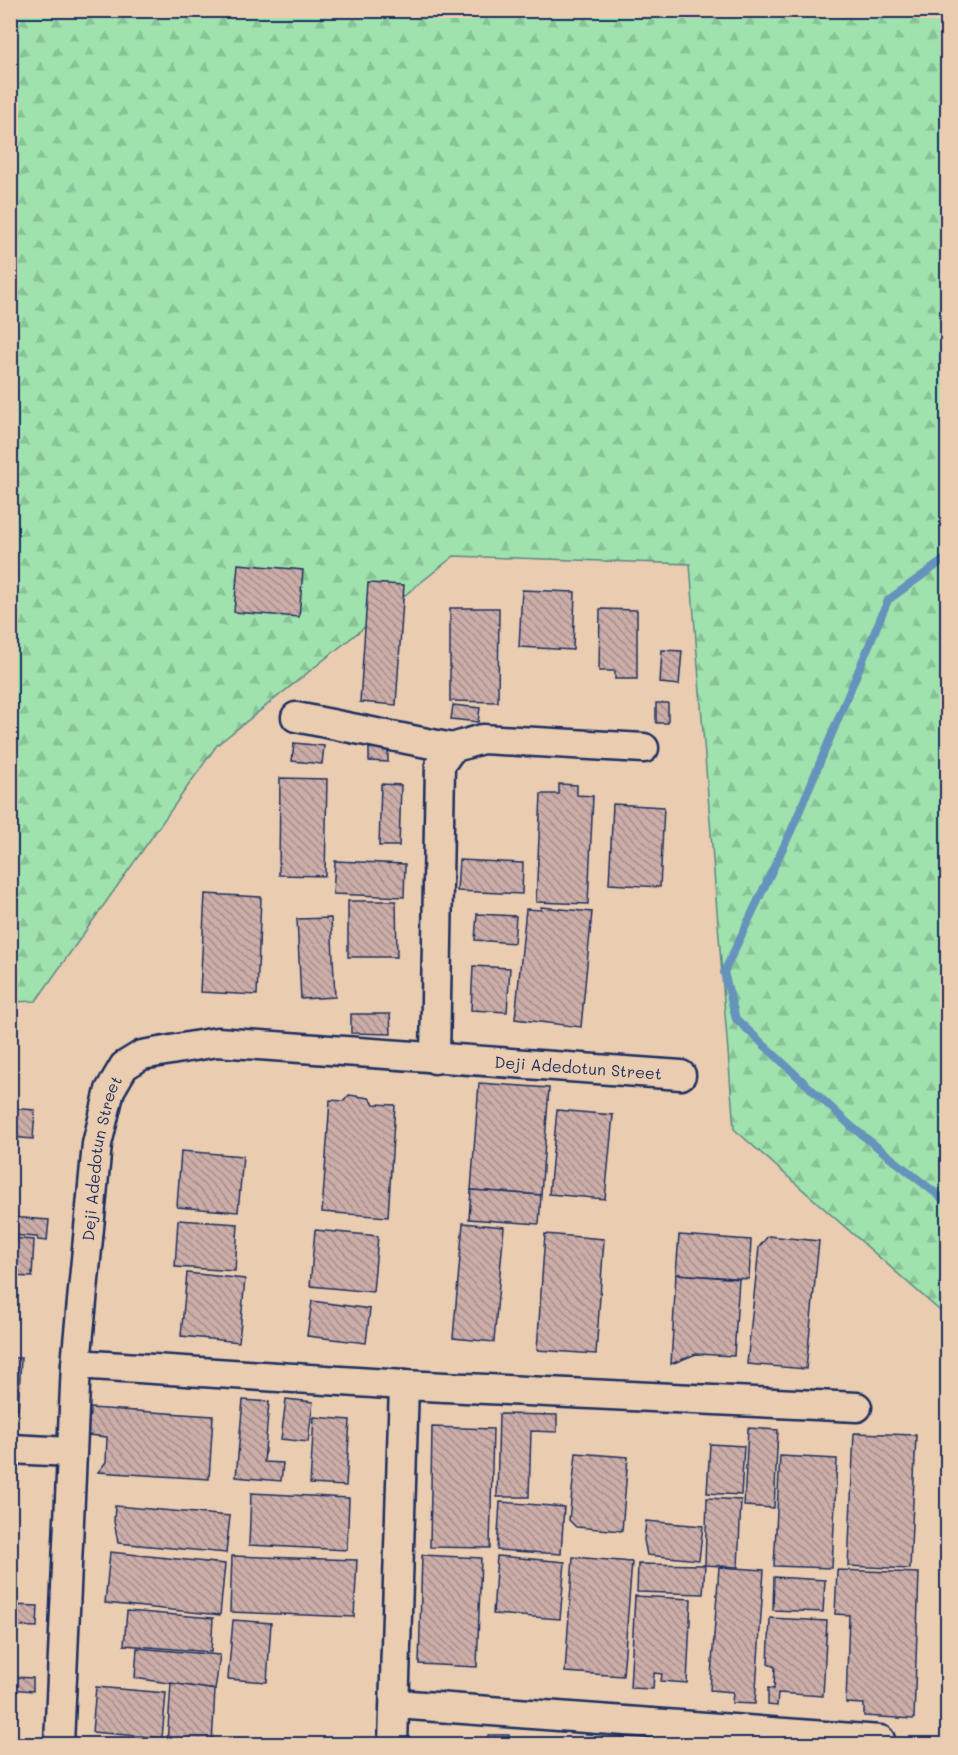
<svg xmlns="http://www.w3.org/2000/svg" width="958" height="1755" viewBox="0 0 958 1755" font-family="Mali,sans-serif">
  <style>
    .forest { fill: url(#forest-firs); stroke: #5d8886; stroke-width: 1.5 }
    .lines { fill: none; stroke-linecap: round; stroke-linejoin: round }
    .stream { stroke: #6693bb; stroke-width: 8 }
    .building { fill: url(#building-back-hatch); stroke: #1b2f5e; stroke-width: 1.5 }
    .minor-casing { stroke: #1b2f5e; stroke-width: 33 }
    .minor { stroke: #eaccb1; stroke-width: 28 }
    .labels { text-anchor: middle; stroke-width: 4.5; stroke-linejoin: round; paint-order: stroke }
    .street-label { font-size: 16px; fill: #1b2f5e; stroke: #eaccb1 }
  </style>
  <defs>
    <pattern id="forest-firs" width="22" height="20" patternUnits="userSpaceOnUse" patternTransform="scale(1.5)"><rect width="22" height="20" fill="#9fe2ad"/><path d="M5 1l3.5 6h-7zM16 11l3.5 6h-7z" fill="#88c297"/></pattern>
    <pattern id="building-back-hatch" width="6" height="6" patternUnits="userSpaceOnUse" patternTransform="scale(1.5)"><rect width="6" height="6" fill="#ccada8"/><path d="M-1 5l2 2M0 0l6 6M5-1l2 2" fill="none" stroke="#a58d8c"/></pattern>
  </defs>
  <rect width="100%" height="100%" fill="#eaccb1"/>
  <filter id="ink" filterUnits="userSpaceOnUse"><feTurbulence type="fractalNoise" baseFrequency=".0167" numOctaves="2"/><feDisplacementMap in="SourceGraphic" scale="12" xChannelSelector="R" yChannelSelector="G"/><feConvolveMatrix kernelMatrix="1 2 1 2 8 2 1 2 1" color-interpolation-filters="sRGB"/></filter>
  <g filter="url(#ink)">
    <polygon class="forest" points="10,11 947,11 947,1317 734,1129 690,564 454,556 217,745 36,1001 11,1002"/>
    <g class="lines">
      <polyline class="stream" points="948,557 888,600 792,829 724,972 736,1019 852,1127 948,1203"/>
    </g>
    <g class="building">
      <polygon points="238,564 303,570 299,617 234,612"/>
      <polygon points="368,583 404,585 396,705 360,702"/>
      <polygon points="522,590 575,592 573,650 519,647"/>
      <polygon points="450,608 499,608 498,702 450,701"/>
      <polygon points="600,609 637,610 637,679 615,679 615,671 599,671"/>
      <polygon points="662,650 682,651 679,685 660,683"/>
      <rect x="656" y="703" width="12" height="20"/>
      <polygon points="453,705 480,708 478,722 451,719"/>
      <polygon points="294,743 324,746 322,764 292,761"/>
      <polygon points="369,748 388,748 388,762 369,761"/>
      <polygon points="280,778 327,779 325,876 279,875"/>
      <polygon points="381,784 401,785 399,846 379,846"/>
      <polygon points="559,784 577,785 577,795 593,796 588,904 536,902 541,794 559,794"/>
      <polygon points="613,804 664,807 660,887 609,884"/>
      <polygon points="459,860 523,863 522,894 457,891"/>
      <polygon points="335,861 405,864 404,897 333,894"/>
      <polygon points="205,894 261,897 257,995 200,992"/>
      <polygon points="348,901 396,901 397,957 348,957"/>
      <polygon points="541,907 592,912 581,1027 515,1019 526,909 541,910"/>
      <polygon points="477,914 516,916 514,943 475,940"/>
      <polygon points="331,918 335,997 301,999 297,919"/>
      <polygon points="473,966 510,968 507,1012 471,1010"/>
      <polygon points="351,1014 390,1014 391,1034 351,1033"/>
      <polygon points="479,1083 549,1088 541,1195 471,1190"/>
      <polygon points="349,1095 369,1098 374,1104 395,1105 388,1217 322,1212 330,1100 344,1101"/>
      <polygon points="10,1108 35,1110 33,1139 10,1137"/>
      <polygon points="557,1110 613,1115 605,1199 549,1194"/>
      <polygon points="181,1151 243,1156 238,1212 177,1207"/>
      <polygon points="471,1190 541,1195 539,1224 469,1219"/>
      <polygon points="10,1217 49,1220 47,1241 38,1240 37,1237 10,1235"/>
      <polygon points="178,1220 238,1224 235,1271 175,1267"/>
      <polygon points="463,1223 504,1227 494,1342 453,1338"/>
      <polygon points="315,1230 378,1236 373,1292 310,1286"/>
      <polygon points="545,1234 604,1239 596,1354 537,1350"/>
      <polygon points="679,1235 751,1240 749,1279 676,1274"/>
      <polygon points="768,1236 819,1241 806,1369 747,1364 759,1247"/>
      <polygon points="10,1238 34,1240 32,1277 10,1276"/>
      <polygon points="187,1273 245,1279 239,1342 181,1336"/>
      <polygon points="676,1274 739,1279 734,1356 696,1354 671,1364"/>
      <polygon points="312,1301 370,1309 366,1343 307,1336"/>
      <polygon points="10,1358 21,1358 18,1414 10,1414"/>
      <polygon points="286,1399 313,1402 308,1442 281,1439"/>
      <polygon points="243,1400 269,1402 264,1462 283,1463 281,1481 236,1477"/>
      <polygon points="90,1408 213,1416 209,1479 98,1472 106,1462 107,1437 88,1435"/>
      <polygon points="499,1414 557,1415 557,1432 531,1431 529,1497 497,1497"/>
      <polygon points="314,1417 350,1420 346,1486 310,1484"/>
      <polygon points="432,1427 493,1429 490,1548 430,1547"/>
      <polygon points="748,1428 778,1430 774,1508 744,1506"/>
      <polygon points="854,1433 916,1435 910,1569 848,1566"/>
      <polygon points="710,1444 744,1446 741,1495 707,1493"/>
      <polygon points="576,1453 628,1457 622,1531 576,1527 569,1520"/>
      <polygon points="780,1456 837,1459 832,1568 774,1566"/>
      <polygon points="251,1493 349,1498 347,1550 249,1545"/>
      <polygon points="707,1498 741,1500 738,1567 705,1565"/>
      <polygon points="500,1502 564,1507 561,1554 497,1550"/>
      <polygon points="115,1506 230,1516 226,1553 118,1543 114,1521"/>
      <polygon points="646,1521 703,1526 699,1560 647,1555 644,1540"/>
      <polygon points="110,1552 225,1564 220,1615 105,1603"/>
      <polygon points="422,1555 481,1558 477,1667 419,1664"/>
      <polygon points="232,1556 357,1560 354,1617 230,1612"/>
      <polygon points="497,1556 565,1562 560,1619 493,1614"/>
      <polygon points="573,1557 632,1562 623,1676 565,1672"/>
      <polygon points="638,1564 705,1565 703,1594 637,1592"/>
      <polygon points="719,1567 764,1570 755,1704 732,1703 733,1692 710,1690"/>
      <polygon points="837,1570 919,1573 914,1719 864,1716 864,1704 846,1703 849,1615 835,1614"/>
      <polygon points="774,1577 825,1580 823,1612 773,1610"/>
      <polygon points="635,1596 691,1599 687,1683 661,1681 662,1674 654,1673 653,1689 630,1688"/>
      <polygon points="10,1605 38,1606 37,1627 10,1626"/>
      <polygon points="127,1611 213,1618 211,1652 124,1645"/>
      <polygon points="770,1618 827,1621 823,1696 778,1693 777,1706 768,1705 768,1688 774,1689 775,1667 768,1664"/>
      <polygon points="233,1620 271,1623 267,1682 228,1679"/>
      <polygon points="137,1648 220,1655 215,1690 135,1678"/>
      <polygon points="12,1677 33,1678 33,1691 11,1689"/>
      <polygon points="171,1683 215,1690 212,1744 167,1744"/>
      <polygon points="96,1687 166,1693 162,1738 92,1732"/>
      <rect x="488" y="1735" width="21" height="9"/>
    </g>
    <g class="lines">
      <g class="minor-casing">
        <g id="minor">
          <polyline points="296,717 452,748"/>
          <polyline points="435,1059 440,765 452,748 482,739 644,748"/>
          <polyline points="76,1364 404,1385 857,1407"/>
          <polyline points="10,1449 71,1452"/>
          <polyline points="396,1704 880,1740"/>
          <path id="s1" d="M59,1744l17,-380 21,-220 13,-54 14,-24 18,-11 75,-13 464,33"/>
          <polyline points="393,1744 404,1385"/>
        </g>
      </g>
      <use href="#minor" class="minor"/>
    </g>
  </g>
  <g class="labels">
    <g class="street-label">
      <text dy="6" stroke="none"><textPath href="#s1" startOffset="1144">Deji Adedotun Street</textPath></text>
      <text dy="6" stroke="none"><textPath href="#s1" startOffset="588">Deji Adedotun Street</textPath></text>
    </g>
  </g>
  <rect width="958" height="1755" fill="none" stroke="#eaccb1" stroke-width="36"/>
  <rect x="18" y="18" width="922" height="1719" fill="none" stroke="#1b2f5e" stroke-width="2" filter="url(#ink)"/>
</svg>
